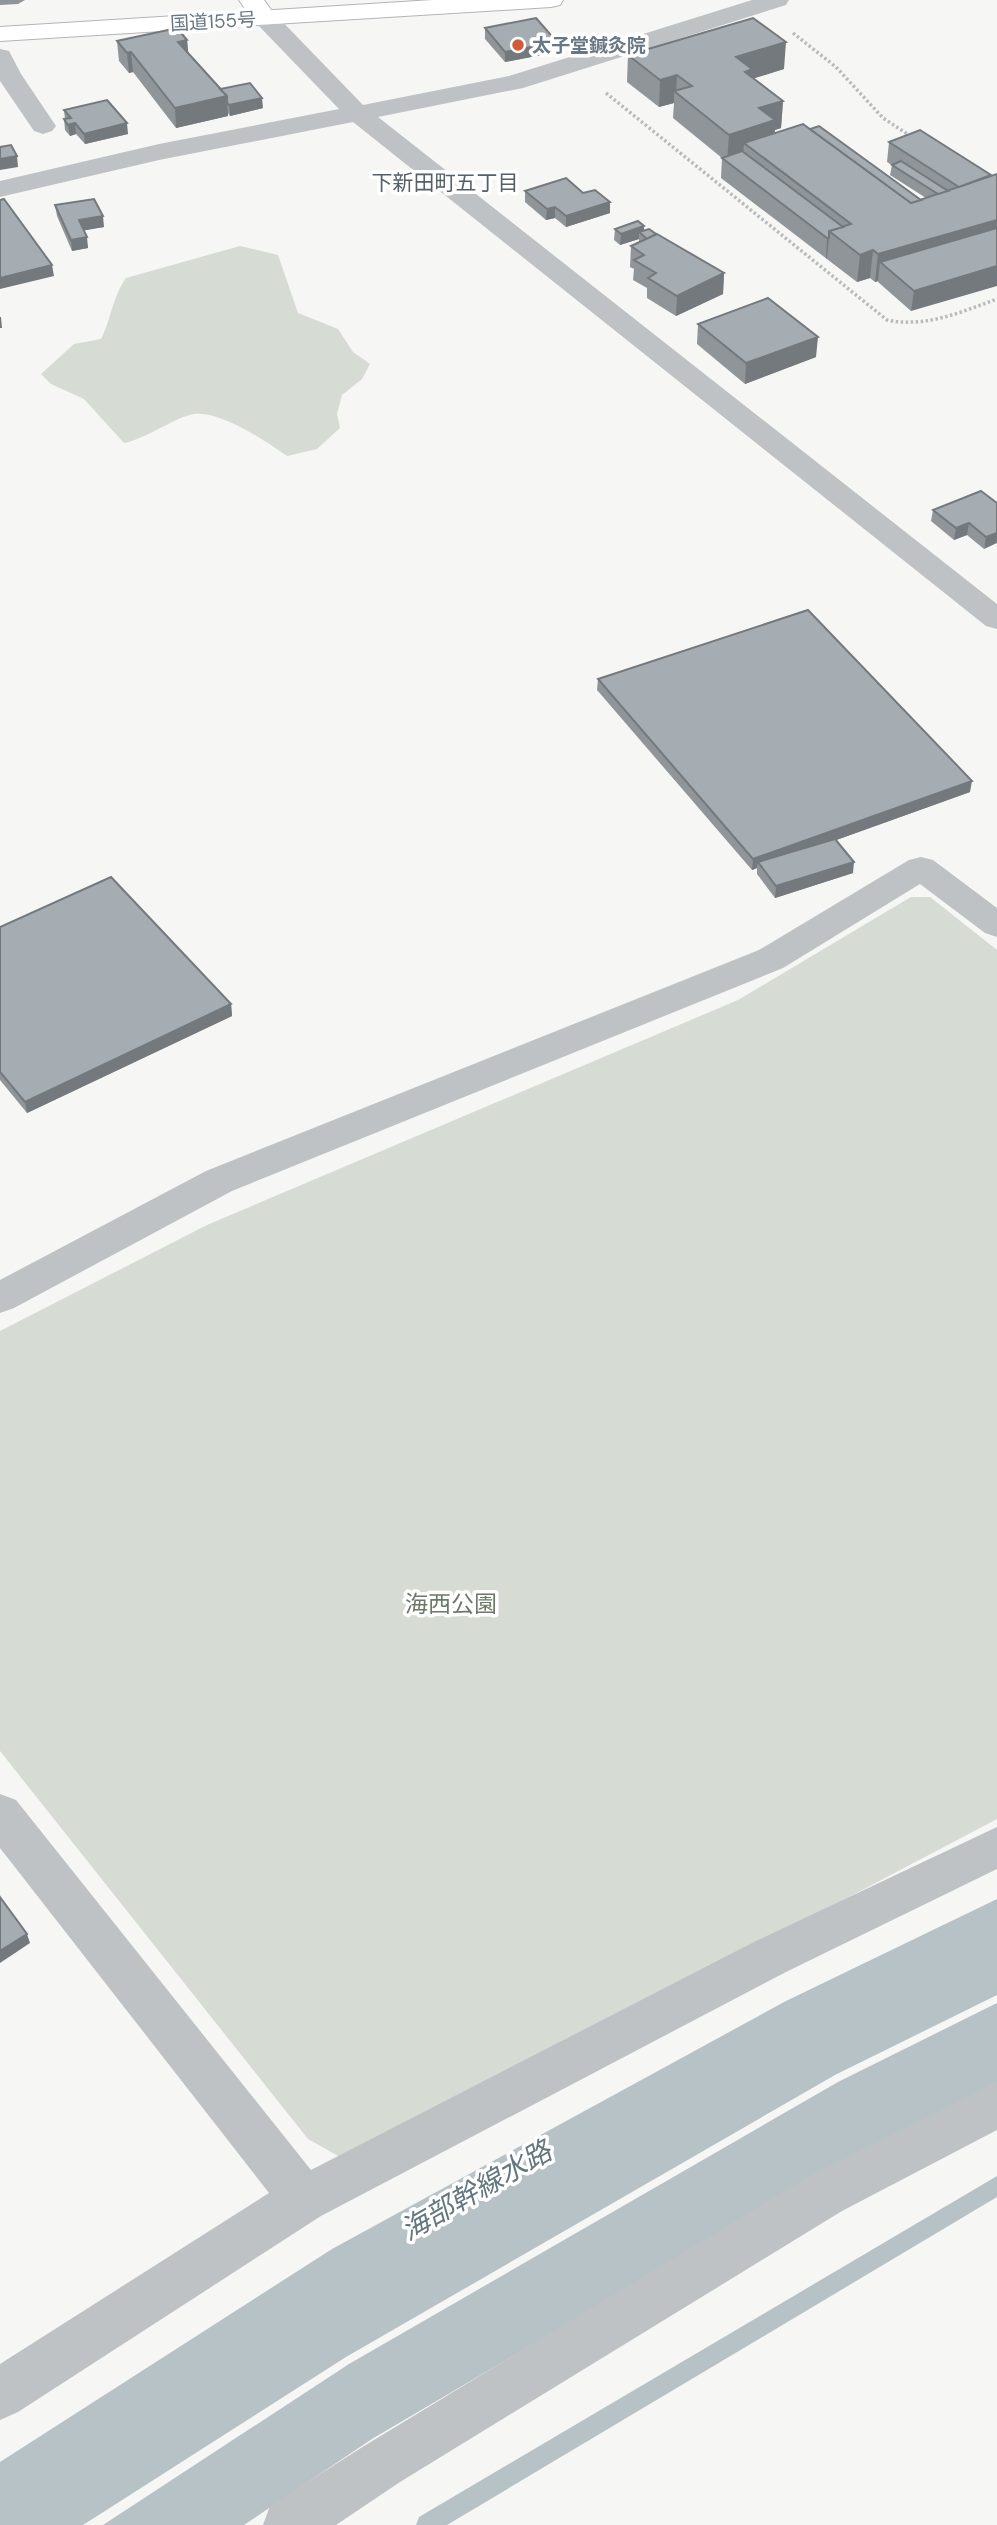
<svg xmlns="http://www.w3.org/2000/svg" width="997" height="2525" viewBox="0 0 997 2525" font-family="'DM Sans','Noto Sans JP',sans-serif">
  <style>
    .green { fill: #d6dbd3 }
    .water { fill: #b7c2c6 }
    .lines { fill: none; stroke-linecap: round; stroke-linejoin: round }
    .stream { fill: #b7c2c6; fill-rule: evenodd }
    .major-casing { stroke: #b2b6b9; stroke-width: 2 }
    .highway-casing { stroke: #b1b5b8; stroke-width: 2 }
    .path { stroke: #b8bbbd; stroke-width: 3.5; stroke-dasharray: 2.5 2.5; stroke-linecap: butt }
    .minor { fill: #bec2c5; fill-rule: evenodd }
    .major { fill: #fff; fill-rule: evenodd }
    .highway { fill: #fff; fill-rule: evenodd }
    .wall { fill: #8f9599 }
    .shaded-wall { fill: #74797d }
    .building { fill: #a6adb2; stroke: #74797d; stroke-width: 2 }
    .poi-dot { fill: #d35a37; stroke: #fff; stroke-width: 2.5 }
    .labels { text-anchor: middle; stroke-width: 7; stroke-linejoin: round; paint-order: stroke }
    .far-street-label { font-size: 19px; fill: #687782; stroke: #fff }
    .far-poi-label { font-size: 19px; font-weight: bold; fill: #687782; stroke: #fff; text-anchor: start }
    .far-neighbourhood-label { font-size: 21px; fill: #556068; stroke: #fff }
    .park-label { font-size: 23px; fill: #6a7a66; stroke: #fff }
    .near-water-label { font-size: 28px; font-style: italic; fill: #64777e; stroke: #fff }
  </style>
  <rect width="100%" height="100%" fill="#f6f6f4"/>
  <g class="green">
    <path d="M240,246l38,9 20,58 40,16 15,23 17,12 -8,15 -20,16 -5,19 3,14 -23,21 -30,7c-22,-15 -65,-45 -93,-42 -19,3 -46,24 -70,29l-40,-44 -33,-15 -10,-10 33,-30 27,-5c11,-22 11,-41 25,-61z"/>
    <polygon points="911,897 930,897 997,950 997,1819 380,2144 340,2157 308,2139 0,1751 0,1331 207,1225 738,1000"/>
  </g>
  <g class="water">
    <polygon points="997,1899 997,1995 835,2075 346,2357 83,2525 0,2525 0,2462 332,2249 786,2001"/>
    <polygon points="997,2003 997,2083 843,2162 372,2439 244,2525 103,2525 349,2364 838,2082"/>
  </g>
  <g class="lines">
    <polygon class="stream" points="997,2176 997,2197 447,2525 416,2525 419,2517"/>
    <g class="major-casing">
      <path id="major" d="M239,0h25l13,18 -3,5c-19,5 -25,-9 -35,-23z"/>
    </g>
    <g class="highway-casing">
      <polygon id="highway" points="433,0 563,0 560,5 551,7 0,41 0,27"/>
    </g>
    <g class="path">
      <polyline points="793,33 836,67 883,118 912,137"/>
      <path d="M606,93l281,227c39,8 74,-8 110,-21"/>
    </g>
    <g class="minor">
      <polygon points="752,0 789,0 786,5 523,88 378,117 997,604 997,629 986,626 353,122 159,160 0,197 0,181 159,144 339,109 256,23 253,18 256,13 265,11 274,13 363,105 509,76"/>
      <polygon points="0,49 9,51 21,74 56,126 52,131 43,134 34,131 0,81"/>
      <polygon points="921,857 933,860 997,908 997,937 985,933 920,884 783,968 232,1191 14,1308 0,1313 0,1280 206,1171 759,950 909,860"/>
      <polygon points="0,1794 16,1800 311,2170 754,1942 997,1827 997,1869 786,1972 321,2216 18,2412 0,2420 0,2364 269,2193 0,1848"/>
      <polygon points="997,2082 997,2130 842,2211 400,2482 336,2525 263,2525 270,2506 364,2446 808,2177"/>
    </g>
    <use href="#major" class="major"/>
    <use href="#highway" class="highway"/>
  </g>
  <g class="wall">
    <polygon points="0,0 25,0 18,4 0,5"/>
    <polygon points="485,28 557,52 505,62 485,39"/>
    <polygon points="187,40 188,53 220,89 263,108 230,116 228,113 228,116 176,128 133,72 129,73 119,61 117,41"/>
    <polygon points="628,55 784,69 754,78 783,101 781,128 775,130 774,133 921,200 926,198 890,175 892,165 887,162 889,142 991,175 911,311 878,282 878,281 875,282 870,278 857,282 721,178 722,158 673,118 674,103 659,107 627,82"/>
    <polygon points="64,110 128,134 85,144 76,134 70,136 65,130 64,119 65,119"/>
    <polygon points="525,191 583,193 610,202 610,213 566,227 555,218 546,220 525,202"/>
    <polygon points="55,205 104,227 84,230 88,248 72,251 57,216"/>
    <polygon points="615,229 644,230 656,234 724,273 723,294 676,316 647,298 647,288 633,280 634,269 630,267 631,246 639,242 639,239 620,245 614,240"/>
    <polygon points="698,324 816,357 745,384 697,344"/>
    <polygon points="997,503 984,549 967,535 954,540 931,521 933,510"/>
    <polygon points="598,679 970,792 836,840 853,873 775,898 757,874 757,868 752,870 597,690"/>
    <polygon points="0,927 231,1004 232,1016 27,1113 0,1080"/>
  </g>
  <g class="shaded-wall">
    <polygon points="187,40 189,60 178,42"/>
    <polygon points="557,42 557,52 505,62 505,52"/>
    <polygon points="786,42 784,69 752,79 750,96 736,57"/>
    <polygon points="131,52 133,72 129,73 127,53"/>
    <polygon points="677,75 676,93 674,91 674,103 659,107 660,80"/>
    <polygon points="227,96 228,116 176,128 175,108"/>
    <polygon points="262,98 263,108 230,116 229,105"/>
    <polygon points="783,101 781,128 775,130 773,147 744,143 743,157 727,162 729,135 759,108"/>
    <polygon points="75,123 76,134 70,136 68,125"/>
    <polygon points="127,123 128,134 85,144 84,134"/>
    <polygon points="17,156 18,167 0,170 0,159"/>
    <polygon points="610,202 610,213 566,227 566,216"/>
    <polygon points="555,207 555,218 546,220 547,209"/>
    <polygon points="103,216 104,227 81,231 79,220"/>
    <polygon points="997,220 997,246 880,262 878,281 875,282 878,254"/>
    <polygon points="644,226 644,236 639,232 639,239 620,245 621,234"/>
    <polygon points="87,237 88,248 72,251 71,240"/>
    <polygon points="827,238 829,238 827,258 826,259"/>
    <polygon points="873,250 870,278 857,282 860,255"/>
    <polygon points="52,265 54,276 0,289 0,278"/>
    <polygon points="997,266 997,286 911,311 914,291"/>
    <polygon points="724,273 723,294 676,316 677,296"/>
    <polygon points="0,317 1,317 2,328 0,328"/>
    <polygon points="818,337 816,357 745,384 746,363"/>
    <polygon points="969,523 967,535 954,540 956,528"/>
    <polygon points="997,533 997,543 984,549 986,537"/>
    <polygon points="972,781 970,792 761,867 758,862 757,868 752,870 753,859"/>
    <polygon points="854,862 853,873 775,898 776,886"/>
    <polygon points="231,1004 232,1016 27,1113 25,1102"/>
    <polygon points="27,1934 30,1943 0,1963 0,1951"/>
  </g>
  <g class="building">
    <polygon points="536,18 557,42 505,52 485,28"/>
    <polygon points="753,18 786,42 736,57 752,69 745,72 783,101 759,108 775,120 729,135 674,91 692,86 677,75 660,80 628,55"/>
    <polygon points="177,28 187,40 178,42 227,96 175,108 131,52 127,53 117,41"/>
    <polygon points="250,83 262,98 229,105 227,103 227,96 220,89"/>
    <polygon points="107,100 127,123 84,134 75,123 68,125 64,119 71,118 64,110"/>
    <polygon points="803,124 911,203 997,174 997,220 878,254 873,250 860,255 829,231 851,224 744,143"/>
    <polygon points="819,126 921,200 911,203 810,129"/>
    <polygon points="920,130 991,175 959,187 889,142"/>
    <polygon points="11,145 17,156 0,159 0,147"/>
    <polygon points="742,151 843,227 829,231 829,238 827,238 722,158"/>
    <polygon points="901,161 948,191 938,194 892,165"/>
    <polygon points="566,178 583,193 595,190 610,202 566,216 555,207 547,209 525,191"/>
    <polygon points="4,199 52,265 0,278 0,200"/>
    <polygon points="94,199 103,216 79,220 87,237 71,240 55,205"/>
    <polygon points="638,221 644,226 621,234 615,229"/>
    <polygon points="997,228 997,266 914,291 880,262"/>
    <polygon points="649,229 656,234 647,239 639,232"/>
    <polygon points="657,234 724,273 677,296 648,278 656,273 634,260 644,255 631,246"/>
    <polygon points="768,298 818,337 746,363 698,324"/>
    <polygon points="981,491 997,503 997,533 986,537 969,523 956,528 933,510"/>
    <polygon points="808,610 972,781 753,859 598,679"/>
    <polygon points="835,839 854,862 776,886 758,862"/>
    <polygon points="111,877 231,1004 25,1102 0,1072 0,927"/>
    <polygon points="0,1897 27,1934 0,1951"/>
  </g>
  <circle class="poi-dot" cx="518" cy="45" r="7"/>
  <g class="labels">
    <g class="far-street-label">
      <text transform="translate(213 21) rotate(-3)" y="7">国道155号</text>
    </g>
    <g class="far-poi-label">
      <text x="532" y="52">太子堂鍼灸院</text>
    </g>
    <g class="far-neighbourhood-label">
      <text x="445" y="190">下新田町五丁目</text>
    </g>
    <g class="park-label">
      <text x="451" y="1612">海西公園</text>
    </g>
    <g class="near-water-label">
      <text transform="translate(476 2190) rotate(-30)" y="10">海部幹線水路</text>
    </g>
  </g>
</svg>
